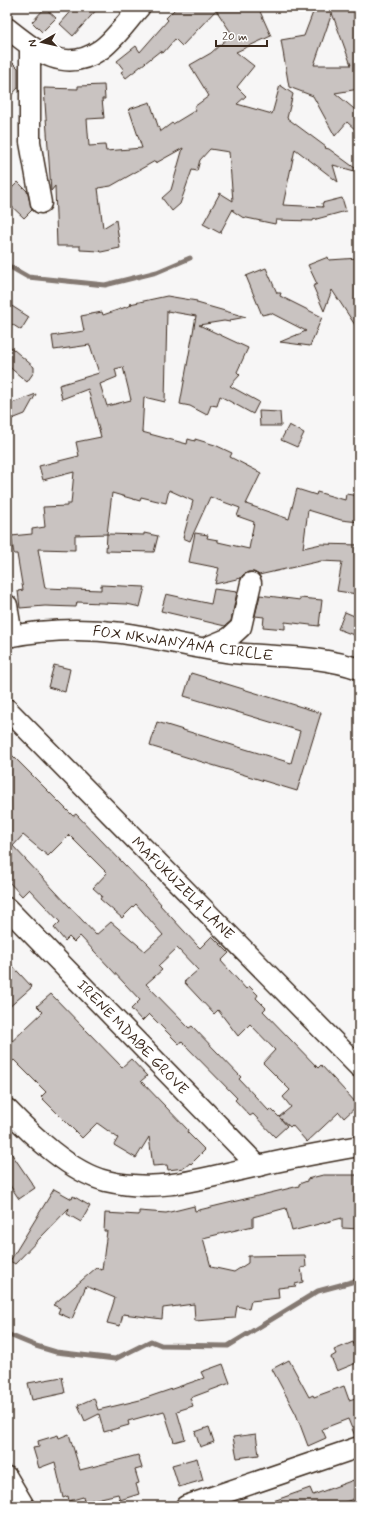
<svg xmlns="http://www.w3.org/2000/svg" width="366" height="1513" viewBox="0 0 366 1513" font-family="Mynerve,sans-serif">
  <style>
    .lines { fill: none; stroke-linecap: round; stroke-linejoin: round }
    .stream { stroke: #847972; stroke-width: 5 }
    .building { fill: #c9c3c1; stroke: #3b2a1e; fill-rule: evenodd }
    .minor-casing { stroke: #3b2a1e; stroke-width: 23 }
    .minor { stroke: #fff; stroke-width: 20 }
    .labels { text-anchor: middle; stroke-width: 3; stroke-linejoin: round; paint-order: stroke }
    .street-label { font-size: 15px; fill: #3b2a1e; stroke: #fff }
  </style>
  <rect width="100%" height="100%" fill="#f7f6f6"/>
  <filter id="ink" filterUnits="userSpaceOnUse"><feTurbulence type="fractalNoise" baseFrequency=".025" numOctaves="2"/><feDisplacementMap in="SourceGraphic" scale="8" xChannelSelector="R" yChannelSelector="G"/><feConvolveMatrix kernelMatrix="1 2 1 2 8 2 1 2 1" color-interpolation-filters="sRGB"/></filter>
  <g filter="url(#ink)">
    <g class="lines">
      <g class="stream">
        <polyline points="7,265 28,277 105,285 157,272 190,258"/>
        <polyline points="7,1334 36,1346 56,1352 115,1359 151,1341 161,1345 228,1346 318,1291 359,1280"/>
      </g>
    </g>
    <g class="building">
      <polygon points="75,7 99,7 73,36 60,24"/>
      <polygon points="177,7 258,7 271,36 236,52 254,66 237,87 246,96 237,104 272,114 280,85 293,94 287,118 326,147 325,148 329,149 359,171 358,172 333,165 338,182 295,149 283,205 323,207 322,203 342,198 346,211 313,220 313,221 276,220 275,224 242,217 233,211 233,209 220,233 203,224 220,193 233,201 229,152 210,149 200,160 197,171 192,170 180,204 172,211 162,198 171,190 183,148 156,163 155,161 111,186 98,188 103,228 116,220 120,248 101,252 100,251 80,250 80,246 57,246 55,186 51,191 44,88 78,89 78,86 104,85 105,99 102,99 104,118 87,119 89,146 105,145 106,151 142,148 129,109 150,102 160,132 172,123 173,124 196,110 194,107 209,96 190,65 211,53 232,34 216,10 182,46 175,39 163,53 160,51 126,78 121,72 124,70 117,61 136,46 140,52 168,20 166,18"/>
      <path d="M315,7h44v82l-24,4 24,20v20l-12,-11 -12,14 -22,-40 -24,-9 -8,-47 23,-4zM332,13l19,52h-37z"/>
      <polygon points="45,8 56,18 42,32 32,22"/>
      <polygon points="7,57 18,68 18,88 7,100"/>
      <polygon points="18,182 27,191 32,210 24,218 7,202 7,193"/>
      <polygon points="328,257 329,260 359,258 359,331 332,290 324,311 313,286 317,284 308,265"/>
      <polygon points="266,268 277,293 281,293 280,296 322,317 310,346 280,342 306,331 271,313 262,315 246,276"/>
      <path d="M167,296l30,5v2l49,14 -16,3v2l-6,-1 -25,4 49,23 -11,24 3,3 -10,11 29,16 -6,12 -33,-18 -3,10 -6,-1 -4,10 -17,-9 -10,-2 16,-88 -29,-5 -2,91 -21,-5 -2,35 45,12 1,-5 7,2v-2l20,6 17,8 -2,4 31,16 -15,31 43,15 8,-30 19,6 1,-3 28,8 1,-6 13,2v26l-18,-2 -33,-10 -5,38 18,-4 38,1v37l-2,12 -20,-3 5,-29 -21,-1 -62,14 -5,-3h-6l-5,3 -2,3 -26,6 4,-16 -30,-6 6,-29 13,2 -1,3 11,2v2l31,7 5,-27 -17,-6 3,-8 -30,-11 -20,44 -7,-3 10,-37 -24,-11 -3,13 -25,-6 -1,4 -28,-8 -5,41 37,1v-2l14,3 -4,16 -48,-1 1,-17 -32,1v15l-37,-1 7,39 56,2v-5l44,2 -5,20 -13,-3 -50,-2 -1,5 -31,-1 -25,2 -2,-17 5,-1 -6,-36h-3l-3,-18 21,-2v-5l13,-2 -2,-20 24,-1v-2h4l3,-32 -31,8 -4,-14 40,-10 -3,-14 25,-5 -13,-48 -26,10 -3,-14 40,-12 -9,-28 -36,5 -2,-14 32,-5 -3,-15 21,-4 1,3 29,-10 -2,-1zM123,367l8,33 -24,6 -7,-22 17,-7 -2,-8z"/>
      <polygon points="7,303 29,317 21,330 7,321"/>
      <polygon points="7,344 34,367 34,372 27,382 7,365"/>
      <polygon points="36,394 25,414 7,421 7,405"/>
      <polygon points="259,411 280,412 281,426 260,426"/>
      <polygon points="289,425 304,433 297,447 281,440"/>
      <polygon points="214,589 237,592 231,621 225,626 161,611 166,594 211,604"/>
      <polygon points="260,595 300,600 300,598 322,600 319,626 285,622 285,629 263,627 264,617 255,616"/>
      <polygon points="345,612 359,618 359,637 338,629"/>
      <polygon points="54,665 70,669 65,692 48,687"/>
      <polygon points="191,673 321,713 297,791 150,746 157,722 291,763 300,731 184,696"/>
      <path d="M7,750l66,66 3,-2 71,74 14,16 -1,1 37,40 3,3 12,-12 17,17 -8,8 25,28 3,-3 9,9 -2,3 10,10 -3,3 55,57 3,-3 37,40 -14,13 -5,-6 -32,30 -15,-17 -2,2 -10,-9 7,8 -12,11 -22,-23 -3,2 -15,-16 2,-2 -56,-57 -2,3 -30,-30 -7,7 -11,-12 9,-9 -60,-64 -6,6 -5,-5 -4,4 -11,-13 6,-6 -31,-33 -7,7 -15,-16zM23,835l25,21 21,-21 38,38 -14,15 9,8 -2,3 22,19 14,-14 27,31 -18,16 -34,-29 -15,13 -83,-89zM177,948l21,22 -14,12 30,32 4,-4 20,26 12,-12 25,26 -12,13 27,27 -7,7 8,10 -12,10 -8,-8 -2,2 -30,-32 2,-2 -49,-51 -3,2 -43,-44 16,-14 -4,-4z"/>
      <polygon points="7,960 32,987 7,1009"/>
      <polygon points="51,994 122,1067 131,1059 147,1076 141,1081 188,1130 187,1132 205,1150 191,1164 190,1163 184,1168 168,1170 167,1165 153,1166 149,1137 136,1158 114,1145 118,1138 97,1123 82,1138 41,1097 46,1092 14,1060 7,1066 7,1046 43,1012 37,1006"/>
      <polygon points="7,1147 35,1188 19,1199 7,1181"/>
      <polygon points="323,1175 359,1175 359,1229 342,1228 342,1218 292,1231 286,1208 253,1217 253,1226 203,1238 211,1267 234,1272 248,1263 248,1256 305,1255 306,1267 301,1268 303,1282 295,1284 296,1286 278,1288 279,1298 251,1301 249,1309 237,1306 235,1318 195,1321 194,1304 163,1308 162,1319 123,1314 120,1326 107,1323 115,1298 86,1286 72,1319 58,1313 60,1308 53,1305 96,1268 102,1270 107,1231 104,1231 105,1213 139,1215 139,1211 166,1213 194,1206 195,1211 299,1186 299,1184 307,1181 307,1179"/>
      <polygon points="54,1189 72,1199 73,1196 90,1206 81,1222 67,1214 69,1208 15,1264 10,1261"/>
      <polygon points="353,1342 359,1356 359,1362 337,1371 331,1357 336,1354 334,1350"/>
      <polygon points="289,1360 309,1397 313,1395 314,1397 344,1386 349,1400 359,1397 359,1436 355,1436 348,1419 322,1429 326,1438 308,1446 296,1414 272,1369"/>
      <polygon points="223,1364 230,1383 190,1398 193,1406 177,1411 185,1439 174,1442 164,1411 128,1421 129,1425 104,1432 99,1414 85,1421 78,1405 94,1398 98,1410 140,1400 204,1378 201,1372"/>
      <polygon points="62,1377 65,1393 32,1400 28,1383"/>
      <polygon points="209,1427 214,1442 200,1447 195,1432"/>
      <polygon points="69,1434 80,1470 138,1455 142,1468 135,1470 139,1483 136,1484 139,1494 120,1500 118,1494 84,1502 83,1497 69,1501 68,1496 63,1498 55,1462 39,1468 33,1448 39,1447 38,1441 58,1435 59,1438"/>
      <polygon points="256,1434 259,1455 237,1458 233,1437"/>
      <polygon points="197,1458 203,1480 179,1487 172,1465"/>
      <polygon points="359,1478 359,1497 334,1506 265,1506 265,1504 310,1488 313,1495"/>
    </g>
    <g class="lines">
      <g class="minor-casing">
        <g id="minor">
          <path d="M7,28c28,22 57,47 93,22 13,-8 29,-31 40,-43"/>
          <polyline points="30,46 30,142 41,203"/>
          <polyline points="7,605 12,636"/>
          <path d="M7,637c39,-8 76,-9 115,-4 37,5 73,16 111,20 39,4 89,2 126,16"/>
          <polyline points="205,648 229,638 241,627 251,583"/>
          <polyline points="7,709 359,1067"/>
          <polyline points="7,908 258,1166"/>
          <path d="M7,1109c25,26 63,63 99,72 55,13 100,-4 152,-15 34,-8 67,-14 101,-20"/>
          <polyline points="7,1477 24,1506"/>
          <polyline points="186,1506 359,1447"/>
        </g>
      </g>
      <use href="#minor" class="minor"/>
    </g>
  </g>
  <g class="labels">
    <g class="street-label">
      <text transform="translate(183 643) rotate(8)" y="5">FOX NKWANYANA CIRCLE</text>
      <text transform="translate(183 888) rotate(45)" y="5">MAFUKUZELA LANE</text>
      <text transform="translate(133 1037) rotate(46)" y="5">IRENE MDABE GROVE</text>
    </g>
  </g>
  <rect width="366" height="1513" fill="none" stroke="#fff" stroke-width="24"/>
  <rect x="12" y="12" width="342" height="1489" fill="none" stroke="#3b2a1e" stroke-width="1.5" filter="url(#ink)"/>
  <g transform="translate(42 42) rotate(262)" stroke="#ffffff" stroke-width="3" paint-order="stroke">
  <path d="M0-3L7 15L0 10L-7 15Z" fill="#3b2a1e"/>
  <text y="-6" font-size="11" font-weight="bold" text-anchor="middle" fill="#3b2a1e">N</text>
  </g>
  <path d="M216 40v6h51v-6" fill="none" stroke="#3b2a1e" stroke-width="2"/>
  <text x="222" y="40" font-size="12" fill="#3b2a1e" stroke="#ffffff" stroke-width="3" paint-order="stroke">20 m</text>
</svg>
